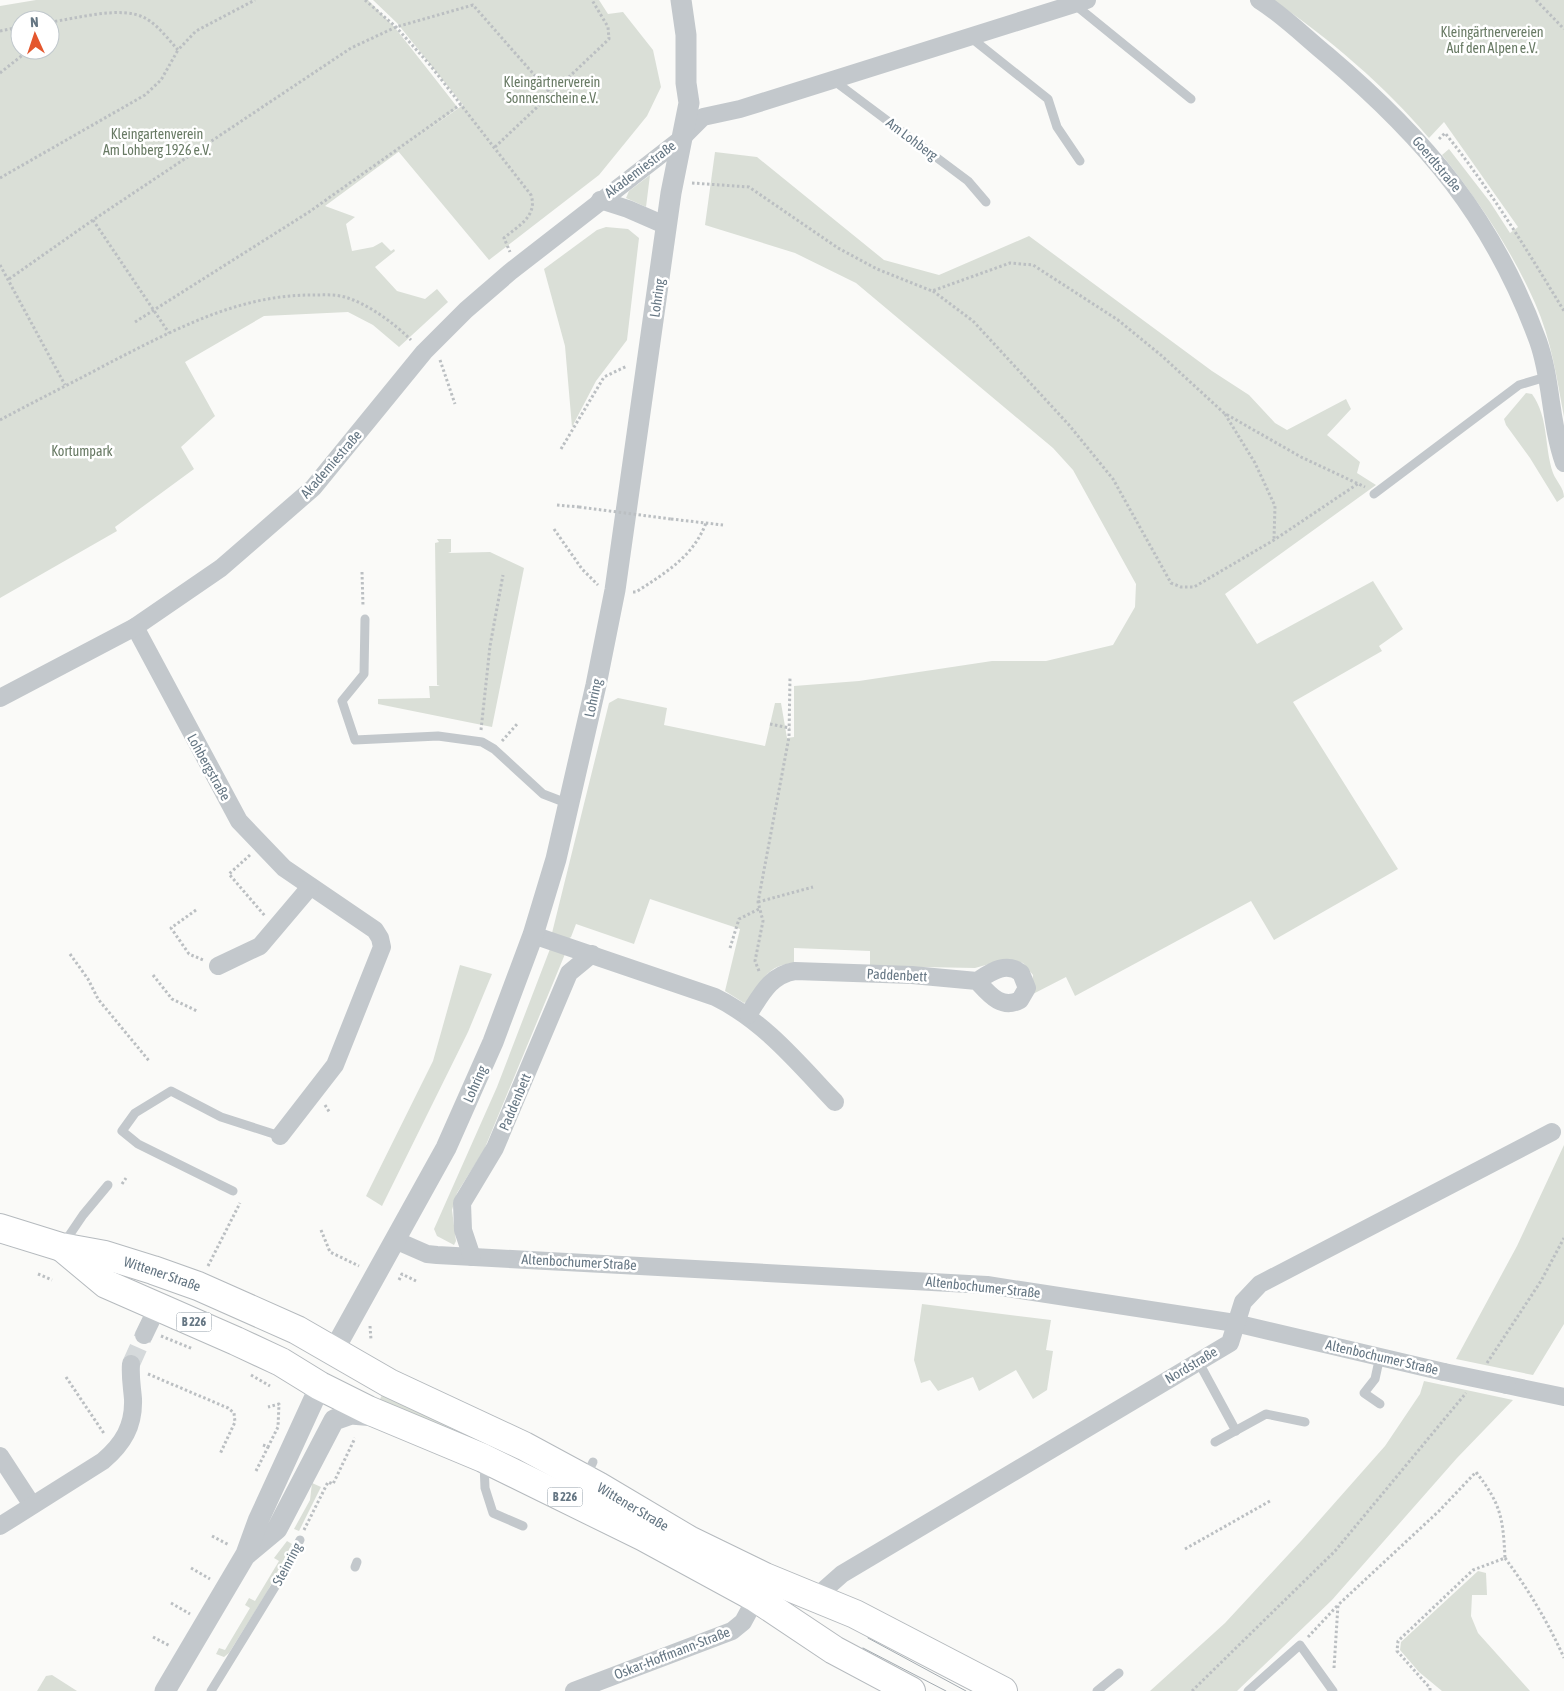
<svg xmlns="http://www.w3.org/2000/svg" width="1564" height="1691" viewBox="0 0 1564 1691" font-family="'Asap Condensed',sans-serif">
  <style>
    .green { fill: #dadfd7; fill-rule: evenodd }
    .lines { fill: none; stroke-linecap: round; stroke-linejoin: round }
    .minor-tunnel { stroke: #d5d9db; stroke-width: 18; stroke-dasharray: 18 9; stroke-linecap: butt }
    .primary-casing { stroke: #b5babe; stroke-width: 30 }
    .path { stroke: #bbbfc2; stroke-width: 3; stroke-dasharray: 2.5 2.5; stroke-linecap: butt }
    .service { stroke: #c3c8cc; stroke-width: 9 }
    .minor { stroke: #c3c8cc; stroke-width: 18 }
    .tertiary { stroke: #c3c8cc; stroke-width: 21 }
    .primary { stroke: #fff; stroke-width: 28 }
    .tram { stroke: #a2aab0; stroke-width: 1 }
    .path-bridge { stroke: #bbbfc2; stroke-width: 3; stroke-dasharray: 2.5 2.5; stroke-linecap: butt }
    .minor-bridge { stroke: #c3c8cc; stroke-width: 18 }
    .labels { text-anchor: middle; stroke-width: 5; stroke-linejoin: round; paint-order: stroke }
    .shield { fill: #fff; stroke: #939fa8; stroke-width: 1 }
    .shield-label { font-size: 12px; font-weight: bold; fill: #657683 }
    .park-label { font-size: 14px; fill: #687a64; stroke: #fff }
    .street-label { font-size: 14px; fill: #657683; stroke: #fff }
  </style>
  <rect width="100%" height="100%" fill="#fafaf8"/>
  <g class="green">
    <path d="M36,0h332l28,29 62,79 -133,98 30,11 -9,7 6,27 21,-4 9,-5 9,9 3,-2 1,2 -20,16 22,24 28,8 12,-10 11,13 -49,45 -26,-22 -25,-13 -84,4 -79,46 30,54 -34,31 13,22 -79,58 2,4 -117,67v-592zM20,20h30v30h-30z"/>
    <polygon points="373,0 599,0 608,14 623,12 653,50 661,87 647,116 599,175 489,260 398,151 463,105 397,23"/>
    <path d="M1273,0h291v417c-7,-38 -13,-79 -29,-114 -24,-54 -57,-103 -93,-148l7,-6 41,53 20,31 8,-6 -74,-105 -15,16c-44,-52 -99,-99 -156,-138z"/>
    <path d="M715,152l42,5 127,103 55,15 90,-39 183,135 37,24 26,28 12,7 59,-31 5,10 -24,26 33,27 -3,11 19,12 -151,109 32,50 116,-63 30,48 -24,17 3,5 -89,51 105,167 -124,71 -23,-39 -176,95 -9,-19 -35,18 2,-20 -10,-12 -16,-4 -32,9 -105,-2v-15l-76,-3v15c-27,2 -31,17 -45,37l-5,3 -19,-12 15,-62 -90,-30 -16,45 -58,-20 -5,13 -3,2 -16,-6 57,-230 9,-5 49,10 -3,17 101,21 10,-43h6l6,35 7,-1v-51l65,-5 133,-20h54l67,-16 22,-38 1,-23 -63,-114 -20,-22 -197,-165 -61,-30 -90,-28z"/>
    <polygon points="650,175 646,207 626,198 629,191"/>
    <polygon points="606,227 628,229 639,238 627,340 596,381 572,427 565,346 544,269 597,230"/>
    <path d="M1526,393l6,1c17,24 12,52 21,79 3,8 11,15 11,24l-7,5 -27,-44 -24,-33 -2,-6z"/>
    <polygon points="437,539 451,539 451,552 448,553 490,552 524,568 492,727 378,704 378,699 430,698 429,686 440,686 437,685 435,543 439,542"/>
    <polygon points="550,949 565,954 484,1150 457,1193 452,1210 456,1241 454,1245 437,1236 434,1229 497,1087"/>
    <polygon points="460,965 492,974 468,1032 382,1206 366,1196 433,1061"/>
    <polygon points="1564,1145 1564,1324 1533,1375 1456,1359 1517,1246"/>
    <polygon points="922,1304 1051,1320 1046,1350 1053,1351 1047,1390 1033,1399 1016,1370 979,1391 973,1377 938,1391 930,1380 921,1383 914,1360"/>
    <polygon points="1424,1381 1513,1400 1457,1458 1332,1600 1237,1691 1150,1691 1225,1623 1301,1541 1385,1446 1420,1394"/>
    <polygon points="382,1395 472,1438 514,1451 510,1460 378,1403"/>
    <polygon points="312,1483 321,1487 299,1531 294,1529 310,1500"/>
    <polygon points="287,1541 292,1544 267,1592 229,1653 224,1657 216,1654 219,1648 225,1650 250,1608 245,1605 249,1598 255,1601 279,1561 274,1558"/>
    <polygon points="1478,1571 1486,1573 1487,1595 1472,1595 1471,1616 1478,1633 1530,1691 1442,1691 1419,1672 1400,1650 1401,1642"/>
    <polygon points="52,1675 77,1691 37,1691 46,1676"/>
  </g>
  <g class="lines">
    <polyline class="minor-tunnel" points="131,1364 144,1335"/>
    <g class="primary-casing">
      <g id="primary">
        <path id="s1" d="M0,1228l61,19 44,8 48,15 45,16 99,44 92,53 135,63 74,40 91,54 76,37 90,37 148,77"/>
        <polyline points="64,1249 106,1284 236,1341 281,1362 320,1386 368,1410 483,1458 644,1537 756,1598 834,1650 911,1691"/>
      </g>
    </g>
    <g class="path">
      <path d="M365,0l31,27 34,38 101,130c7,21 -13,31 -27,43l6,14"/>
      <polyline points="1536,0 1564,29"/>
      <path d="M50,22c26,-3 71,-17 95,-4 13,7 23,21 33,32l18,-19 59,-31"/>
      <polyline points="0,31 20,27"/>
      <polyline points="0,73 29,50"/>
      <path d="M1439,139l6,-6c45,56 82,117 119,178"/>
      <polyline points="495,147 551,94"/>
      <polyline points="0,178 145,95 161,80 178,50"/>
      <polyline points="692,183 749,187 838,248 877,269 932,291 1010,263 1033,265 1118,320 1162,356 1224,413 1301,457 1365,487"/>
      <polyline points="93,220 169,333"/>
      <polyline points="0,265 65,385"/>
      <polyline points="9,279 93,220 351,48 396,27 473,5 551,94 609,39 608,27 592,0"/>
      <polyline points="933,291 973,321 1069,425 1113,479 1171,583 1181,587 1194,587 1274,540 1359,483"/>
      <polyline points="135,322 309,212 461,104"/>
      <polyline points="440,360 455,404"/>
      <polyline points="1225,414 1255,463 1275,506 1274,539"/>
      <path d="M0,420c37,-20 74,-38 111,-58 63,-32 127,-67 200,-67 11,0 23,-1 34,2 23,7 49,26 66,43"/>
      <polyline points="561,449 604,377 627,366"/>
      <polyline points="557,505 579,507"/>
      <polyline points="671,519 723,525"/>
      <polyline points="554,529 582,569 598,585"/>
      <polyline points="362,572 363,606"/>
      <path d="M633,592h3c29,-19 57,-35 70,-69"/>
      <polyline points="770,724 790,728"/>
      <polyline points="481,730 490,646 503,575"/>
      <polyline points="502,741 518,723"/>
      <polyline points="250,855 229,874 265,916"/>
      <polyline points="758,902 813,887"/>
      <polyline points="196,910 171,928 189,954 203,960"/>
      <polyline points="730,948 739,919 759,909"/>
      <polyline points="70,954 88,979 98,999 150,1062"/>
      <polyline points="759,971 755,961 763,921 758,902 789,737 790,677"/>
      <polyline points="153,975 172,999 197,1011"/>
      <polyline points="325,1105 330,1113"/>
      <polyline points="122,1184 126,1178"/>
      <polyline points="321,1230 330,1252 359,1266"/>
      <polyline points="208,1266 240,1203"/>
      <polyline points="38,1274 52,1280"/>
      <polyline points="399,1280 402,1274 416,1281"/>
      <polyline points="370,1326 371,1340"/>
      <polyline points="161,1336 193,1349"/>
      <polyline points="1487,1363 1541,1281 1564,1238"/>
      <polyline points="148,1374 228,1408 234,1413 235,1422 220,1454"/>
      <polyline points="251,1375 270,1386"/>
      <polyline points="66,1377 105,1435"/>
      <polyline points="263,1445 268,1447 278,1427 279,1404 268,1407"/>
      <polyline points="256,1471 268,1447"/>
      <polyline points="304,1530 328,1482 333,1484 355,1438"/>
      <polyline points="212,1536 229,1545"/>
      <polyline points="1185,1549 1270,1501"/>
      <path d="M1505,1558c23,31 43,64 59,100"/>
      <polyline points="191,1568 210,1579"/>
      <polyline points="171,1603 190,1614"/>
      <polyline points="153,1637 170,1646"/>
      <polyline points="1308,1637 1338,1605"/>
      <path d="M1334,1668l4,-63 101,-94 37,-39c25,32 27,46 29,86l-32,12 -75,71 -1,10 33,37v3"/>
      <polyline points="1192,1691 1335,1551 1466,1393"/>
    </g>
    <g class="service">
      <polyline points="1074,4 1191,99"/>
      <polyline points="970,37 1048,99 1057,127 1080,161"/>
      <polyline points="833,80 968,181 986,202"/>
      <polyline points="1374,494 1519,385 1546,377"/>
      <polyline points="365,619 364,674 342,701 355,740 438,736 482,742 494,749 543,794 569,804"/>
      <polyline points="233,1191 138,1144 122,1131 135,1113 171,1091 221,1117 280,1136"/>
      <polyline points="64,1243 83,1215 108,1185"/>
      <polyline points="1380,1356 1375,1379 1364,1393 1380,1404"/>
      <polyline points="1198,1361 1236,1431"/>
      <polyline points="1215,1442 1266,1414 1305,1422"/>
      <polyline points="484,1463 485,1488 493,1513 523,1526"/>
      <polyline points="586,1476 593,1462"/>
      <polyline points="355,1567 357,1562"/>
      <polyline points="211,1691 278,1582 300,1540"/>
      <polyline points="1097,1691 1119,1673"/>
      <polyline points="1248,1691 1300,1645 1333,1691"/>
    </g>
    <g class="minor">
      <path d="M1259,0c24,15 46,37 68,55 99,84 166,163 211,286 14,39 12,83 26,122"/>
      <polyline points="600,200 628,209 667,226"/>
      <polyline points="135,627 239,821 284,868 375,930 380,938 382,947 335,1065 280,1136"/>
      <polyline points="0,698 135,627 221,568 313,488 424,352 466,310 510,272 681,139 703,117 740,109 1087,0"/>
      <path d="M533,935l182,62c49,24 83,66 120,105"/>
      <polyline points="218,966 260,946 310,887"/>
      <path d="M748,1015c13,-20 22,-40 47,-44l117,4 65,6c12,13 24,29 43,19l7,-12 -6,-15c-15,-12 -30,-1 -44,8"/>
      <polyline points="395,1240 427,1254 437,1255 987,1285 1235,1323 1444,1372"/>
      <polyline points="472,1257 463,1230 462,1203 495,1148 569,973 592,954"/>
      <polyline points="144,1335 158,1306"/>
      <polyline points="1507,1385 1564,1397"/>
      <polyline points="0,1456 32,1505"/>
      <path d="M0,1526l103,-65c20,-17 31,-35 30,-62 -1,-13 -3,-21 -2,-35"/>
      <polyline points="816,1597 842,1574 1230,1343 1243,1302 1260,1284 1552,1132"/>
      <polyline points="574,1691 732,1631 743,1622 756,1598"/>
    </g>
    <g class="tertiary">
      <polyline points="334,1350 446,1148 493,1042 533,935 556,859 596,685 615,590 671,193 689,103 686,83 686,35 681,0"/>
      <polyline points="247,1554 277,1529 334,1420 351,1414 375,1416"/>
      <polyline points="165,1691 246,1554 258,1521 320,1386"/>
    </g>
    <use href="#primary" class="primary"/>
    <g class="tram">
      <polyline points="868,1638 966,1691"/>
      <polyline points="863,1648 946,1691"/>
    </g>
    <polyline class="path-bridge" points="579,507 671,519"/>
    <polyline class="minor-bridge" points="1444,1372 1507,1385"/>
  </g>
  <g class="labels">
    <g class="shield">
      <rect x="176.5" y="1312.5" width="35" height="19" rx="4"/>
      <rect x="547.5" y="1487.5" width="35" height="19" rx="4"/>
    </g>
    <g class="shield-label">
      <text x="194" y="1326">B 226</text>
      <text x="565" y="1501">B 226</text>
    </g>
    <g class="park-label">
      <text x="1492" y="37">Kleingärtnervereien<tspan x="1492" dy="16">Auf den Alpen e.V.</tspan></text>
      <text x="552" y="87">Kleingärtnerverein<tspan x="552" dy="16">Sonnenschein e.V.</tspan></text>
      <text x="157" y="139">Kleingartenverein<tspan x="157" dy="16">Am Lohberg 1926 e.V.</tspan></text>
      <text x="82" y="456">Kortumpark</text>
    </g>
    <g class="street-label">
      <text transform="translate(912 139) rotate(37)" y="5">Am Lohberg</text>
      <text transform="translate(1437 164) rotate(50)" y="5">Goerdtstraße</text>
      <text transform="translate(640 169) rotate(-37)" y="5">Akademiestraße</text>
      <text transform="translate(657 298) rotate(-82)" y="5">Lohring</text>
      <text transform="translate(331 464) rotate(-49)" y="5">Akademiestraße</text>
      <text transform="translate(593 698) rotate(-78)" y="5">Lohring</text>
      <text transform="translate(209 767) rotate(61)" y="5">Lohbergstraße</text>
      <text transform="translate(897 975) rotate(3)" y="5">Paddenbett</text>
      <text transform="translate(475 1084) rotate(-66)" y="5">Lohring</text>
      <text transform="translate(515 1102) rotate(-67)" y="5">Paddenbett</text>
      <text transform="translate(579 1262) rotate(3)" y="5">Altenbochumer Straße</text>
      <text dy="5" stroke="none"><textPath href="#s1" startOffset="169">Wittener Straße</textPath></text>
      <text transform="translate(983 1287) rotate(6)" y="5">Altenbochumer Straße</text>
      <text transform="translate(1382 1357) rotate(13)" y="5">Altenbochumer Straße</text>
      <text transform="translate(1191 1365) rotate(-31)" y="5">Nordstraße</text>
      <text dy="5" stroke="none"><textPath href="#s1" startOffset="695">Wittener Straße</textPath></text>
      <text transform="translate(287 1564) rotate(-62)" y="5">Steinring</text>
      <text transform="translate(672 1653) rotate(-21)" y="5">Oskar-Hoffmann-Straße</text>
    </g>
  </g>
  <g transform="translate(35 35) rotate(357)"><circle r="24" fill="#ffffff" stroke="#c1c8cd"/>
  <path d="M0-4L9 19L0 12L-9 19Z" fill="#e4572e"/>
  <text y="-8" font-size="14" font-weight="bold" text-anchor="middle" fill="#657683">N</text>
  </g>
</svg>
